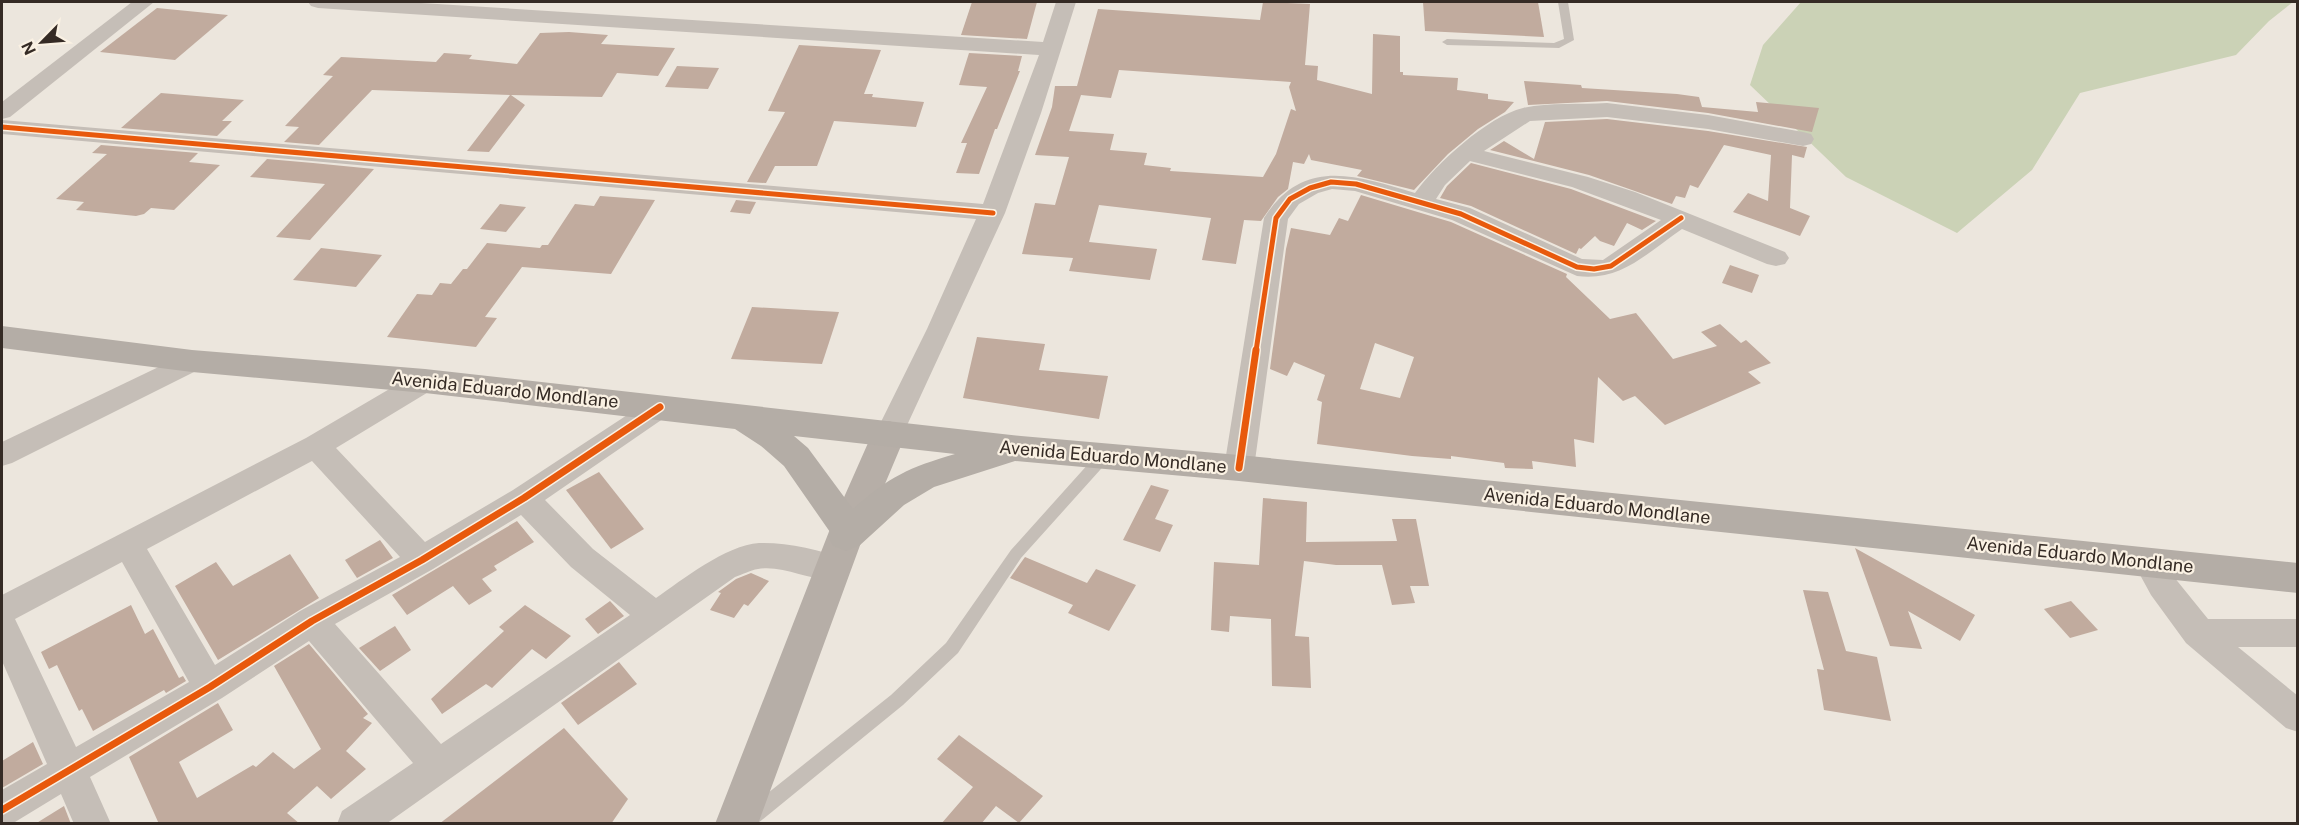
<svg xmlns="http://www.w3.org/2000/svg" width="2299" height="825" viewBox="0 0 2299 825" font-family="'Public Sans',sans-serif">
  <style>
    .green { fill: #cbd2b6 }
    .building { fill: #c1ab9e; fill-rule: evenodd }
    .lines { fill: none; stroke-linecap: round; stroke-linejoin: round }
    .service { fill: #c5beb7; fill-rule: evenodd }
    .minor { fill: #c5beb7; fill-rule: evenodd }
    .secondary { fill: #b6aea7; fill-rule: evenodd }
    .primary { fill: #b4ada6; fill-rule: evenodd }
    .cycleway-far1-casing { stroke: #faf1e3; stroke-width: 8 }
    .cycleway-casing { stroke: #faf1e3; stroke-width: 10 }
    .cycleway-far1 { stroke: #e8590c; stroke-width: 5 }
    .cycleway { stroke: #e8590c; stroke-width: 7 }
    .labels { text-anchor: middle; stroke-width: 4.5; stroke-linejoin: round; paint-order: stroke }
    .street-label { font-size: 18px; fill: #352b25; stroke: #faf1e3 }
  </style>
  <rect width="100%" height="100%" fill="#ece6dd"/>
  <polygon class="green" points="1801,2 2293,2 2269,21 2236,55 2080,93 2032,170 1957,233 1846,177 1750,85 1763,45"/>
  <g class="building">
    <polygon points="972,2 1037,2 1027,39 961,35"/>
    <path d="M1263,2l47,2 -5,61 13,1 -1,14 55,14 1,-60 27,2v36h3v3l55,3 -1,12 31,4v5l26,3 -9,10 -27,17 -30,25 -34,36 -57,-14 5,-6 -51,-10 -2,-6 -5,10 -11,-2 -5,27 -10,8 -17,24 -17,-1 -8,44 -34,-4 9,-42 -112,-13 -10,37 68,7 -7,31 -81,-9 4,-13 -51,-4 13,-51 20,2 14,-48 -34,-2 17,-48 3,-21h22l21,-77 162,11zM1119,70l172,12 -2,5 7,24 -5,-2 -15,45 -13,23 -93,-6 1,-3 -27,-3 3,-12 -37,-3 4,-16 -45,-3 12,-36 30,3z"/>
    <polygon points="1423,2 1538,2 1544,37 1425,31"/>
    <polygon points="157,8 228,15 175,60 100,52"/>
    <polygon points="569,32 608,35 601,44 675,48 658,76 617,73 602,97 511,95 525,105 489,152 467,151 510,95 372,90 319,145 284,142 299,127 285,126 330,79 333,76 323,75 341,57 436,62 444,53 472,55 469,59 517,64 540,33"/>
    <polygon points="799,45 881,50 864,94 873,94 872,97 924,102 916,127 834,121 817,166 775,166 766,183 747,182 785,112 768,111"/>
    <polygon points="969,53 1022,56 1018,71 1020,71 997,129 995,129 979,174 956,173 967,143 961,143 987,87 959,85"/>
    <polygon points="677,66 719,68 708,89 665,87"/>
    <polygon points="1524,81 1581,85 1582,88 1677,94 1699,97 1702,107 1758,112 1756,102 1819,108 1812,132 1708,113 1607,101 1528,105"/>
    <polygon points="161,93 244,100 222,121 232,121 217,136 121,128"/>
    <polygon points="1607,119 1708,131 1807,147 1804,158 1792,155 1790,208 1810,216 1800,236 1733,212 1748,193 1768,201 1771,155 1724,145 1698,188 1690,185 1685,198 1676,196 1672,204 1589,175 1490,150 1504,141 1534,159 1545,122"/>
    <polygon points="101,145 198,153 189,162 220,165 174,210 151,208 144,214 136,216 76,210 84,202 56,199 107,154 92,153"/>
    <polygon points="267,159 313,163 374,169 310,240 276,237 325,184 250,177"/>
    <polygon points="1471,163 1571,189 1656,221 1642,230 1627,223 1614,246 1600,241 1595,236 1581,249 1579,248 1576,254 1471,206 1440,198 1447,186"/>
    <path d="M1361,195l90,27 116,52 -1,3 44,42 26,-6 37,46 44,-13 -16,-14 19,-8 21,19 5,-3 25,23 -23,9 13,11 -96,42 -30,-29 -12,5 -25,-24 -4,66 -20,-4 2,28 -44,-6 1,8 -28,-1 -1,-5 -53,-7v3l-39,-3 -95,-12 5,-42 -5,-2 8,-25 -31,-13 -7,14 -17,-7 16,-120 5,-21 39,7 9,-17 9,3zM1375,343l39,14 -14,41 -40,-9z"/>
    <polygon points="600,196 655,200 611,274 522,267 485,317 497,318 476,347 387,337 417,294 432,295 440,283 451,284 463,269 467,269 487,243 540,248 542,245 548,245 575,204 594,206"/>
    <polygon points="736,200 756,202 750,214 730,212"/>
    <polygon points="500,204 526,207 506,232 480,229"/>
    <polygon points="321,248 382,255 356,287 293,280"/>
    <polygon points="1730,265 1759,275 1752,293 1722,283"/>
    <polygon points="752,307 839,312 822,364 731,359"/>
    <polygon points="977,337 1045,344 1039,370 1108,376 1099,419 963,398"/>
    <polygon points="599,472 644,529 611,549 566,490"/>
    <polygon points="1151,485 1169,490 1155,519 1173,525 1160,552 1123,540"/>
    <polygon points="1263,498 1307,502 1306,542 1397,541 1392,519 1416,519 1429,586 1410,586 1415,603 1392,605 1382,565 1336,565 1304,561 1295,636 1309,637 1311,688 1272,686 1271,619 1230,616 1229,632 1211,630 1214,562 1259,565"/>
    <polygon points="517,521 534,542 494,566 497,570 482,579 492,591 469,605 453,586 407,615 392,595"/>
    <polygon points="380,540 393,558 357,578 345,560"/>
    <polygon points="1855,548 1975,615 1960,641 1908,611 1922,649 1890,646"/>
    <polygon points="290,554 319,598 218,660 175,586 216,562 233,586"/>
    <polygon points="1025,557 1087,583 1096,569 1136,585 1109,631 1068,613 1073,605 1010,578"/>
    <polygon points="751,573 769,581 748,606 744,604 734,618 710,610 721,593 718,592 736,579"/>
    <polygon points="1803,590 1828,592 1846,651 1877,657 1891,721 1824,710 1817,669 1824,670"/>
    <polygon points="610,601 624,616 598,634 585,619"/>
    <polygon points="2071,601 2098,630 2070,638 2044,609"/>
    <polygon points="131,605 145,634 153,629 179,678 183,676 186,681 166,693 164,690 93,731 82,709 79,711 57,665 49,669 41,652"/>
    <polygon points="525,605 571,636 546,659 532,649 492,688 486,684 442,714 431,699 504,631 499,627"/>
    <polygon points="395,626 411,650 380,671 359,648"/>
    <polygon points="309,644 368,714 363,718 372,723 346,751 366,769 331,799 317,786 287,813 300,824 159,824 129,757 218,703 233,730 179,762 197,798 253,765 256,767 273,752 294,769 321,749 274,666"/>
    <polygon points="619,662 637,684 578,725 561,703"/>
    <polygon points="564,728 628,799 611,824 439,824"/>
    <polygon points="959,735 1043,796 1019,823 996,806 981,824 941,824 973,787 937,759"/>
    <polygon points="33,742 43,764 2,788 2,761"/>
    <polygon points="64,806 71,824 35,824"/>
  </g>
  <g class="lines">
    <g class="service">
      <polygon points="1558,2 1568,2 1574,40 1559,48 1447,45 1442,42 1447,39 1554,43 1564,39"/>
      <polygon points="1104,451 1109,452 1111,456 1109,460 1021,558 958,653 903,705 757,824 744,824 741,818 744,812 891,695 946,643 1011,550 1099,452"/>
    </g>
    <g class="minor">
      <polygon points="132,2 154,2 10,117 2,119 2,102"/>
      <polygon points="308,2 405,2 1043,42 1056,2 1076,2 1041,113 1005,213 903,434 899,442 889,445 879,442 875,434 927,329 976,219 2,134 2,120 983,204 1039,55 318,8 311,6"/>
      <path d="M1607,103l101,12 95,17 8,2 3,5 -3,5 -8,2 -95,-17 -101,-12 -77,4 -46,30 104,26 47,15 150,60 4,6 -4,6 -9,2 -9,-2 -85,-35c-34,23 -61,53 -105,47l-125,-56 -97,-29 -23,-2 -14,4 -19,11 -11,15 -34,249 -5,8 -10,3 -10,-3 -5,-8 40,-250c40,-62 92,-42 151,-25 22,-30 72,-76 108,-85 26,-6 57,-3 84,-5zM1470,161l102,26 89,33 -58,40 -21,-1 -112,-51 -34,-9 9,-14z"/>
      <polygon points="192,351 202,354 206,361 202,368 12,463 2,466 2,442"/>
      <path d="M425,371l10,3 4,7 -4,7 -99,60 89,94 88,-52 137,-90 10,-4 10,4 4,7 -4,7 -125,86 48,49 63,49c26,-18 70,-53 103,-55 27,-1 61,7 87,16l5,9 -5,9c-28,10 -59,-13 -88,-8 -8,1 -16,6 -23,8l-349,247h-49l5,-13 71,-48 -104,-122 -87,57 -132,79 21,47h-37l-13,-30 -46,28 -13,2v-34l45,-26 -45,-103v-66l304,-157 109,-64zM312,461l88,96 -100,54 -85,54 -68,-116zM521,515l50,52 59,48 -189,129 -106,-120 98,-55zM122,562l67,120 -113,65 -61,-128z"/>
      <polygon points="2149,549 2160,553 2174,577 2208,619 2298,619 2298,647 2238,647 2298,696 2298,732 2286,728 2186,643 2151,595 2133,562 2138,553"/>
    </g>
    <polygon class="secondary" points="889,421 901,425 906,434 866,529 758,824 715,824 830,529 872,434 877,425"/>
    <path class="primary" d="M2,326l190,24 233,19 596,67 218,19 1059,108v30l-1059,-112 -224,-20 -81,26 -30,18 -45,41 -13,5 -13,-5 -5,-10 2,-4 -46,-66 -23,-20 -26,-17 -310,-36 -233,-21 -190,-24zM794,436l161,18c-47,14 -65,22 -102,55l-45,-61z"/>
    <g class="cycleway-far1-casing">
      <g id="cycleway-far1">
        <polyline points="2,127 993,213"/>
        <polyline points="1256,351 1276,218 1290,199 1310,188 1331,182 1356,184 1461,214 1577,267 1594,269 1611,266 1681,218"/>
      </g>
    </g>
    <g class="cycleway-casing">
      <g id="cycleway">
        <polyline points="1239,468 1256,350"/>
        <polyline points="2,810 210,687 312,621 422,560 524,498 660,407"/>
      </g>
    </g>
    <use href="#cycleway-far1" class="cycleway-far1"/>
    <use href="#cycleway" class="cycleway"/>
  </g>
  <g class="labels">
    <g class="street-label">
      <text transform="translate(505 390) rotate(6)" y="6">Avenida Eduardo Mondlane</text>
      <text transform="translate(1113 457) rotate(5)" y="6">Avenida Eduardo Mondlane</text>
      <text transform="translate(1597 506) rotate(6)" y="6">Avenida Eduardo Mondlane</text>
      <text transform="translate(2080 555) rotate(6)" y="6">Avenida Eduardo Mondlane</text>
    </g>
  </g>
  <rect width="2299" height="825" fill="none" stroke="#352b25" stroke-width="6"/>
  <g transform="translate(42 42) rotate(245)" stroke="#faf1e3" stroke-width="4.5" paint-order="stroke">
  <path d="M0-4.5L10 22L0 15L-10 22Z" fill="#352b25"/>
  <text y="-9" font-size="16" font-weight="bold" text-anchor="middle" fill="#352b25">N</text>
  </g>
</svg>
